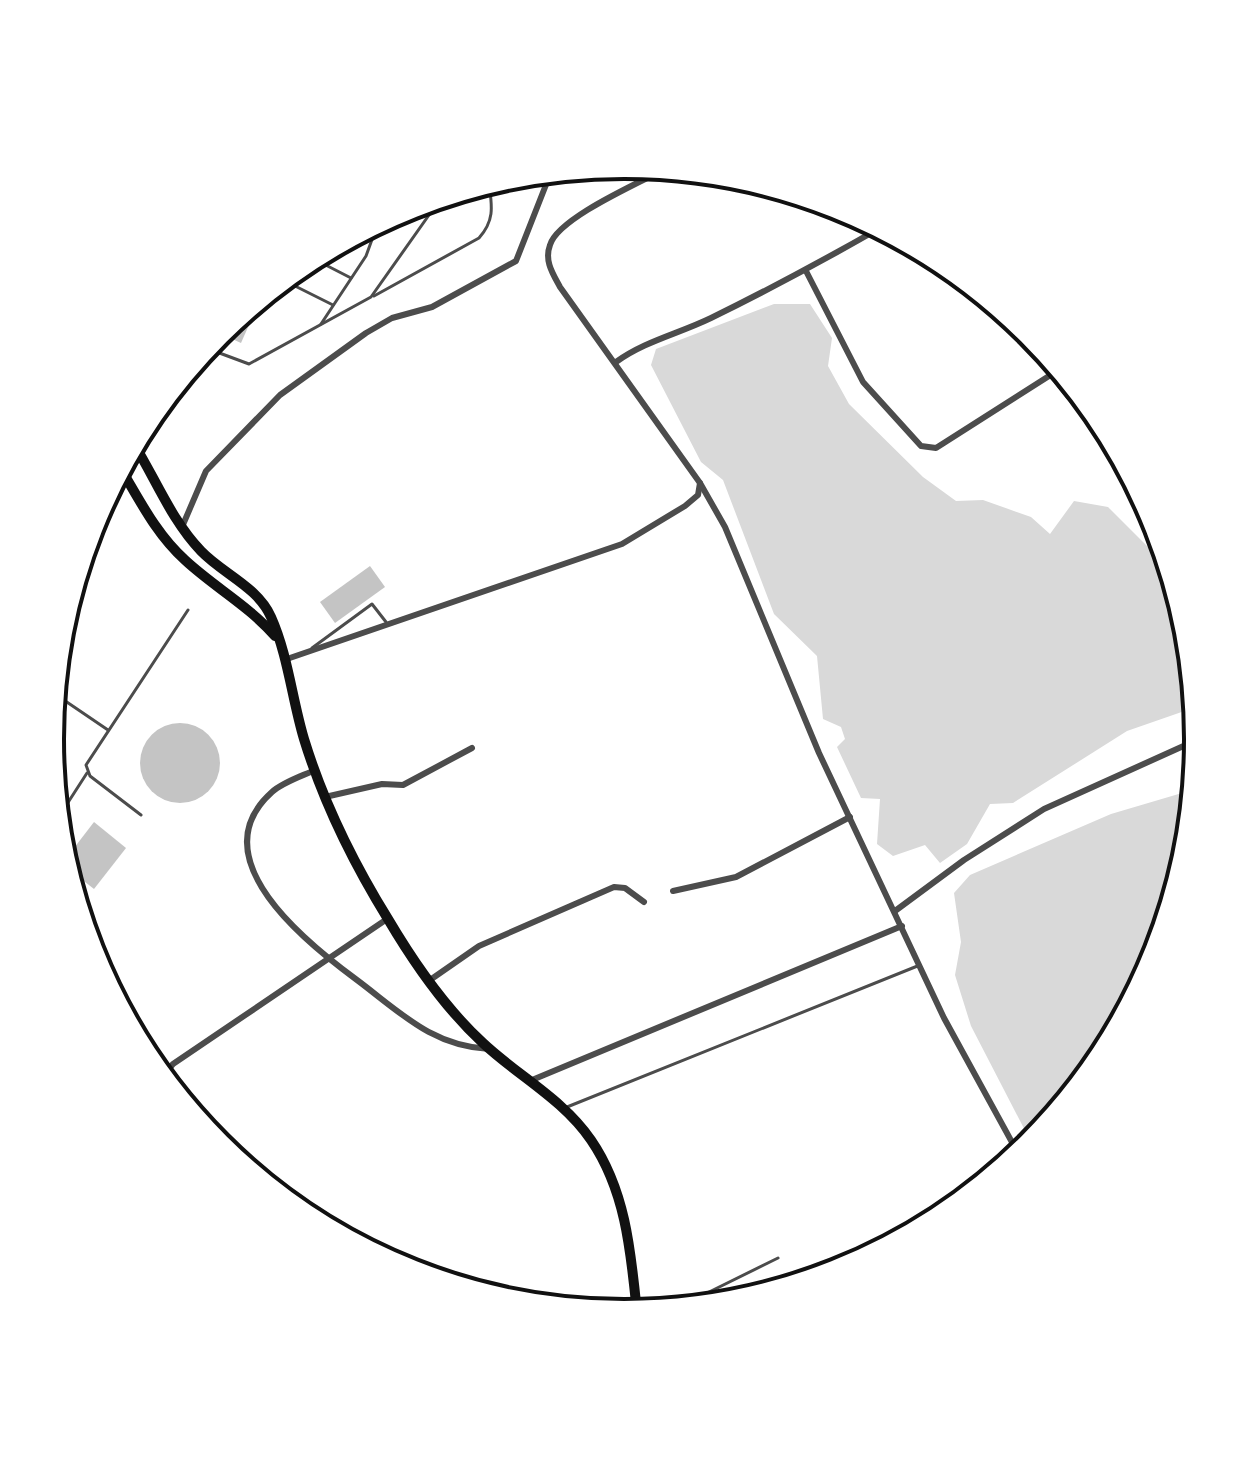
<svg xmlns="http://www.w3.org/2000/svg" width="1249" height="1479" viewBox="0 0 1249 1479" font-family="Ubuntu,sans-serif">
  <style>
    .water { fill: #d9d9d9 }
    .building { fill: #c4c4c4 }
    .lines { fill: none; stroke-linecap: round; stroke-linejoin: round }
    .service { stroke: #4c4c4c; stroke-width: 3 }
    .minor { stroke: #4c4c4c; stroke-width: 6 }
    .primary { stroke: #111; stroke-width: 10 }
    .rim { fill: none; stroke: #111; stroke-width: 4 }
  </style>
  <rect width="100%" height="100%" fill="#fff"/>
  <g class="water">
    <polygon points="774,304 810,304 832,338 828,366 849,404 923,477 956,501 983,500 1031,517 1050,534 1074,501 1108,507 1171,570 1188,628 1196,707 1127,731 1013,803 990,804 967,844 940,863 925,845 893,856 877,844 880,799 861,798 837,747 845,739 841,727 823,719 817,656 774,614 723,480 701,462 651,365 656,349"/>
    <polygon points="1195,785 1188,852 1155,960 1102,1059 1032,1144 971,1026 955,975 961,942 954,893 970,875 1111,814 1182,793"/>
  </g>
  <g class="building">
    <polygon points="251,307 256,309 241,343 219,333"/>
    <polygon points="370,566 385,587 335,623 320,602"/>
    <circle cx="180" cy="763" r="40"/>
    <polygon points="94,822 126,848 94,889 66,867 64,861"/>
  </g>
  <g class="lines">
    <g class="service">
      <polyline points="312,258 351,278"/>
      <polyline points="283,280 333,305"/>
      <path d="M374,296l105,-58c16,-18 13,-32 10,-55"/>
      <polyline points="321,324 366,256 378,223"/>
      <polyline points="206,348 249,364 371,297 441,198"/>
      <polyline points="157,408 178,393"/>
      <path d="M142,451c10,-29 33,-44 40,-74"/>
      <polyline points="312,648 372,604 386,622"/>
      <polyline points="55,694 108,730"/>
      <polyline points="141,815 90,776 86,765 188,610"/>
      <polyline points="58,818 87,773"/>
      <polyline points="567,1107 920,965"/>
      <polyline points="453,1284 453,1285"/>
      <polyline points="659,1311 701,1296 778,1258"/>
    </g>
    <g class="minor">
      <path d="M665,169c-26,14 -107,49 -115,76 -6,16 3,29 10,42l140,196 25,44 94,226 125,265 75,137"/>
      <polyline points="806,271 863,382 921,446 936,448 1049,376"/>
      <polyline points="993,302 1131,474"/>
      <path d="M616,362c29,-21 62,-28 95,-44 57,-28 113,-58 169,-90"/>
      <polyline points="182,527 206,471 280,395 366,333 392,318 432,307 516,261 551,172"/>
      <polyline points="284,660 622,544 685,506 698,495 700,483"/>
      <path d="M315,770c-13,6 -32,12 -43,22 -74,66 36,152 85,188 44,33 75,66 132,69"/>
      <polyline points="325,797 382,784 403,785 472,748"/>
      <polyline points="673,891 736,877 850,817"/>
      <polyline points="895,911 964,860 1044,809 1199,739"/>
      <polyline points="430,980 479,946 614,887 625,888 644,902"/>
      <polyline points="162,1077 173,1064 387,919"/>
      <polyline points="532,1080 902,926"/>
    </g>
    <g class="primary">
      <path d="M134,444c22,36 38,77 67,107 22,23 57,36 70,66 17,38 21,82 33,122 19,62 50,125 84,180 26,44 58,90 95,124 35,33 80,56 108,97 35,51 40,113 46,173"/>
      <path d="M121,469c19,32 36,66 64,91 29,27 64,46 90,76"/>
    </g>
  </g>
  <path d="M0 0H1249V1479H0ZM64 739a560 560 0 1 1 1120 0a560 560 0 1 1-1120 0Z" fill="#fff" fill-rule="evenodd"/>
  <path class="rim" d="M64 739a560 560 0 1 1 1120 0a560 560 0 1 1-1120 0Z"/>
</svg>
